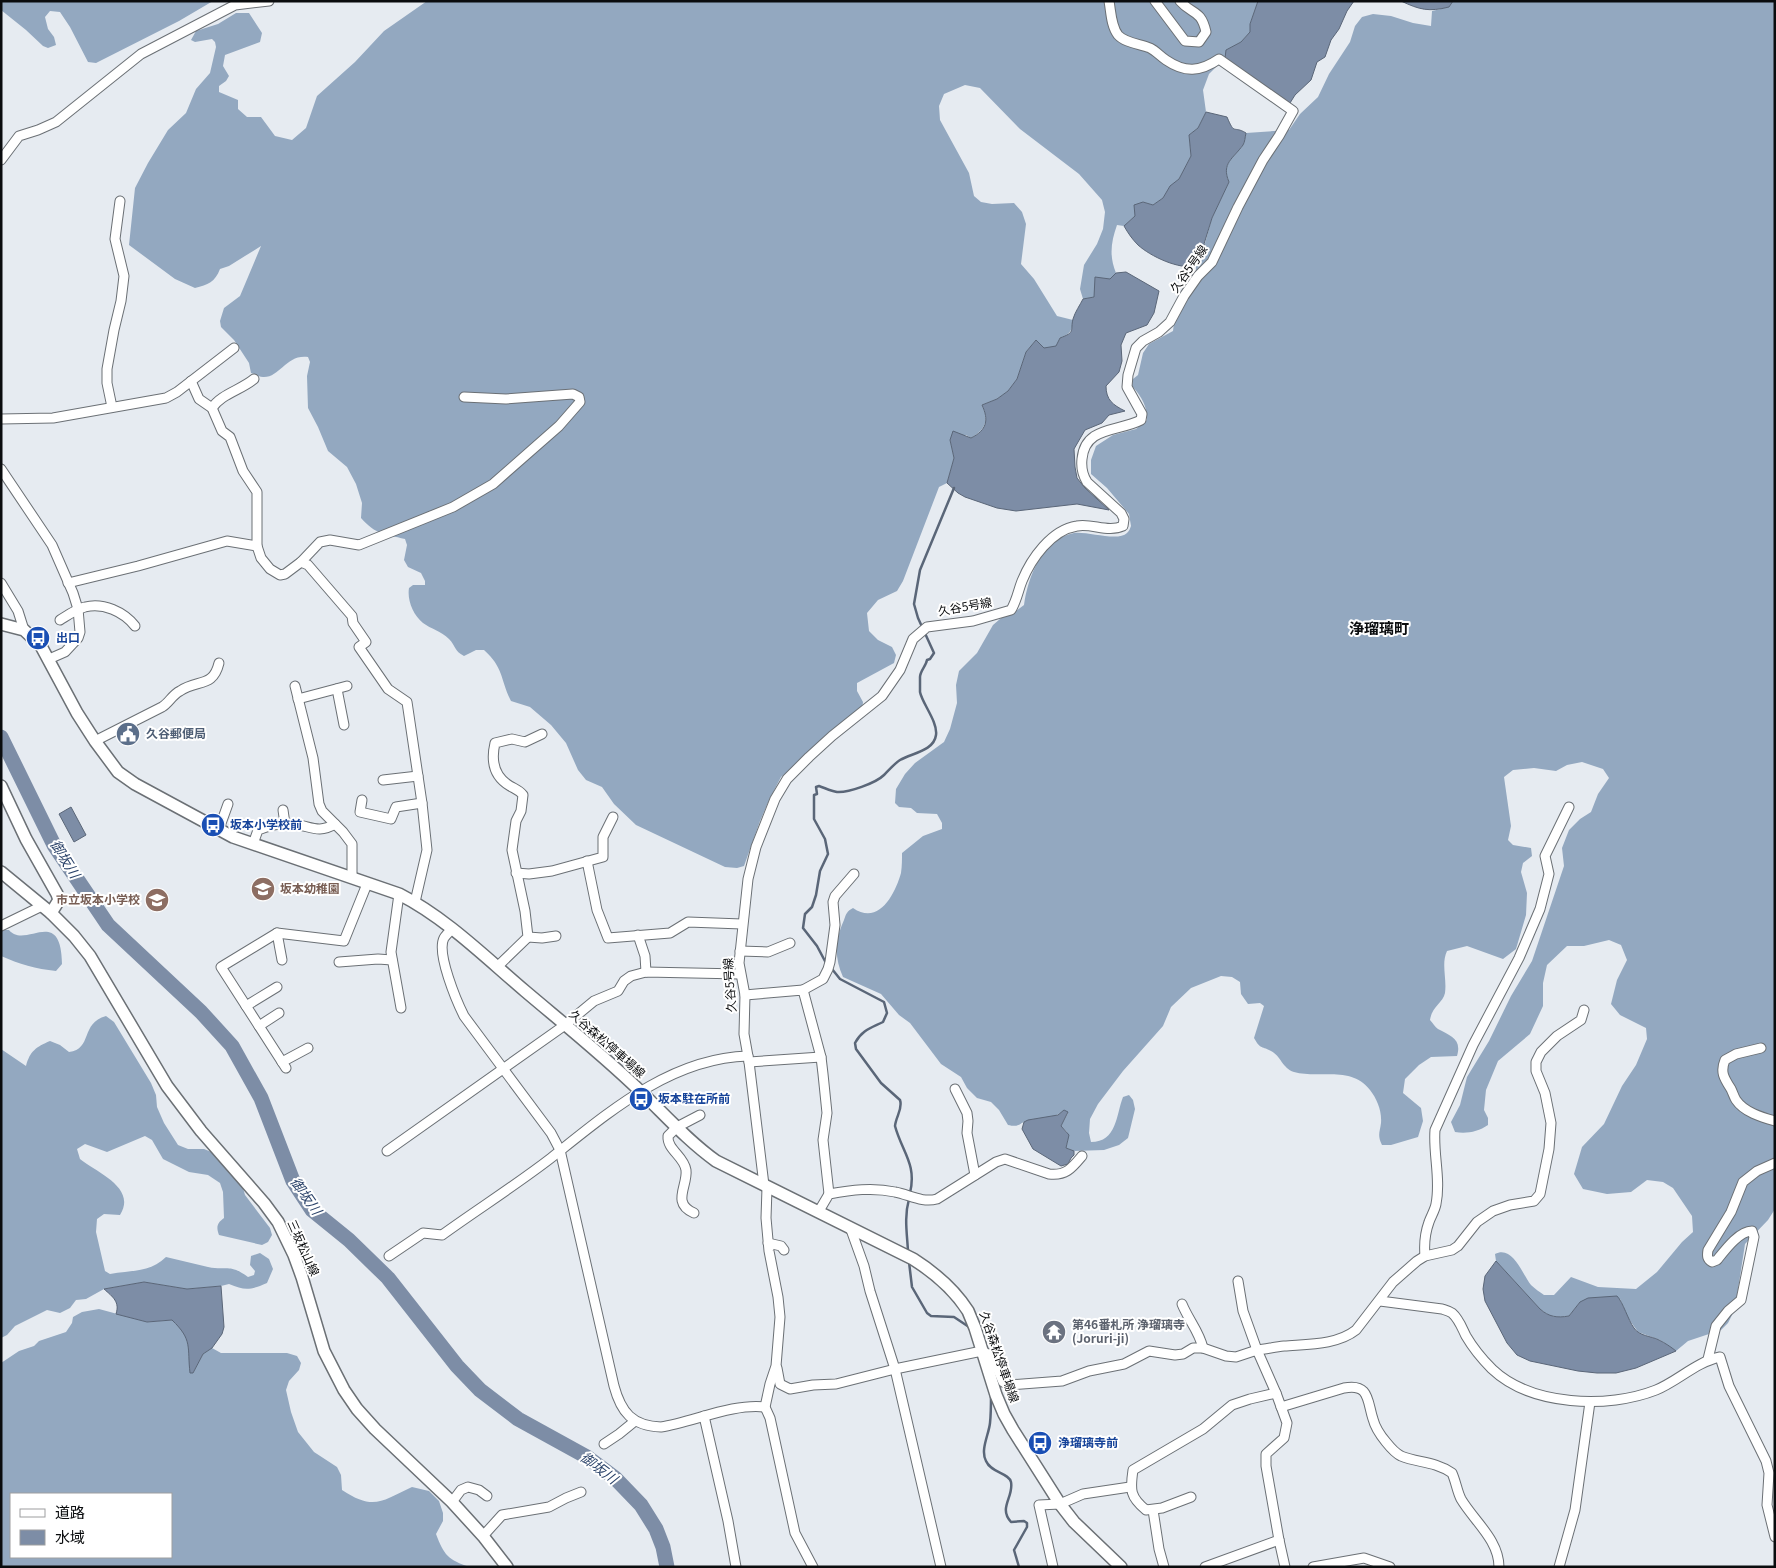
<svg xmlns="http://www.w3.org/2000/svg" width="1776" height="1568" viewBox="0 0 1776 1568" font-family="Georgia,'Noto Sans JP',serif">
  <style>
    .forest { fill: #93a8c0; fill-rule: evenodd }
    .water { fill: #7d8da6; stroke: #5a6678 }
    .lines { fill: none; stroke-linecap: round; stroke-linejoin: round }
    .stream { stroke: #5a6678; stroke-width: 2.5 }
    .river { stroke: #7d8da6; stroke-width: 15 }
    .street-casing { stroke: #6b7075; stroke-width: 11 }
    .secondary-casing { stroke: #6b7075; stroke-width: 14 }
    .street { stroke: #fff; stroke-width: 9 }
    .secondary { stroke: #fff; stroke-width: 11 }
    .labels { text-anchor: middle; stroke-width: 4; stroke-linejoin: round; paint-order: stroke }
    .street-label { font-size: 12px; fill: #0a0c0e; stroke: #fff }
    .transit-label { font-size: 12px; font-weight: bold; fill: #164399; stroke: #fff; text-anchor: start }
    .service-label { font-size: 12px; font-weight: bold; fill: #4e5e75; stroke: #fff; text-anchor: start }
    .education-label { font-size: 12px; font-weight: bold; fill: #785e54; stroke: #fff; text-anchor: start }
    .worship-label { font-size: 12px; font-weight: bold; fill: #5b616d; stroke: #fff; text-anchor: start }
    .water-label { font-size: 14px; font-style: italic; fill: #2a4269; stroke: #fff }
    .quarter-label { font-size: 15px; font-weight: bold; fill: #0a0c0e; stroke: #fff }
  </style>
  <rect width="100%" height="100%" fill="#e6ebf1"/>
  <g class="forest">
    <polygon points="1,1 213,1 179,21 96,63 88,62 70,27 60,12 50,11 45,17 48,29 54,37 56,45 48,48 43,46 26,30 1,10"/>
    <path d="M427,1h831l-8,23v8l-9,10 -11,6 -5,10 -16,16 -6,16 3,22 -8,16 -9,7 2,21 -12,23 -9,8 -7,11 -10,7 -10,-3 -8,14 -11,10 -7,-1c-6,17 -8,31 -1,48l-22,24 -11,2 -3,-10 4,-24 13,-21 6,-15 2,-17 -3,-12 -23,-26 -59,-45 -40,-41 -15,-3 -21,9 -5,12 1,14 29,53 5,23 7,6 11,2 22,-1 8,9 4,12 -5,40 13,15 23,37 16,4c0,10 -3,14 -13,18l-4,9 -12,2 -8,-9 -10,12 -9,27 -9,12 -11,8 -15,6c7,15 4,24 -11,33l-5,-3 -16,5 4,18 -7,25 -8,4 -36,94 -6,10 -19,9 -11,13 2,18 9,9 14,7 4,8 -2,8 -37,20v8l6,11 -1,8 -81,67 -11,21 -10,23 -16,45 -7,2 -12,-1 -89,-42 -22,-21 -12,-17 -16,-7 -8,-10 -12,-27 -15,-18 -21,-18 -19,-6c-11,-22 -7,-33 -27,-51h-8l-12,6c-10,-5 -8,-10 -15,-17 -8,-8 -18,-10 -26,-16 -10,-8 -16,-23 -14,-35l4,-3h12v-4l-4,-8 -13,-6 -4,-7 3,-15 -2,-6c-20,-5 -29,-4 -44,-21l1,-15 -6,-19 -9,-17 -19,-16 -10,-24 -10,-19 -1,-32 3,-14 -2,-5c-22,-3 -28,21 -45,20 -4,0 -8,-3 -12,-4l-2,-10 -15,-23 -13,-13 -1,-6 4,-13 16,-12 21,-50 -32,20 -9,3c-5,13 -12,16 -25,19l-20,-9 -46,-34 6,-57 13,-25 20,-33 18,-17 10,-24 14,-16 6,-26 -1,-5 -3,-3 -17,3 -4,-2 5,-9 22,-7 18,-11h13l13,20 -2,9 -35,13 -2,11 6,10 -3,5 -7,5v6l19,8v9l9,8h14l14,19 17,4 14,-12 11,-32 38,-34 29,-31z"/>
    <path d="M1453,1h322v1208l-7,11 -23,24 -10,65 -7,14 -7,7 -33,11 -12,10 -16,-11 -22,-8 -10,-14 -8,-19 -40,3 -11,14c-12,2 -20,1 -29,-7l-44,-48 -1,-7c18,-9 27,20 36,31 4,4 9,7 13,10h10l17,-18 27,10 38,2 21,-17 25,-30 11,-10 -1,-16 -19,-28 -10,-6 -16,-2 -16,12 -24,2 -24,-5 -9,-15 8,-27 22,-23 18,-38 14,-21 11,-26 -1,-11 -26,-13 -9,-11 6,-24 10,-20 -6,-15 -12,-5 -25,6h-17l-20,19 -4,18v23l-13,28 -32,27 -12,29 -2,20 4,8v7c-10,7 -22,9 -33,7l-4,-10 9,-17 7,-28 22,-36 22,-45 21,-35 32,-95 -2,-18 7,-18 11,-11 11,-7 7,-18 11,-16 -6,-9 -21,-7 -15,3 -11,6 -22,-3 -21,2 -9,7 7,49 -3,14 5,5 18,3 1,8 -9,7 -2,9 6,21 -1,22 -10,34 -13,10 -36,-13 -20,5c-6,13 0,27 -2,42 -2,10 -13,13 -15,27 3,3 5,7 8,9 13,7 24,10 19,27l-26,1 -12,8 -14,14 -2,14 18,15 2,13 -5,16 -27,8h-9c-5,-10 -2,-13 -1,-22 1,-12 -4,-24 -11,-33 -19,-25 -51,-11 -76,-18 -12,-4 -13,-16 -23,-21 -11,-6 -10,-1 -17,-13l10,-32 -4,-3 -12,1 -7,-10 -1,-12 -8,-5 -11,-1 -30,12 -20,19 -8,19 -40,45 -25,33 -8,15 -1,14 2,9c26,0 25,-27 32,-45l6,-2 4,5 2,9 -7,29 -9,7 -15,5 -30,1 -8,-3 2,-8 -1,-8 -6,-6 7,-13 -4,-3c-9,9 -22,7 -34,10 -11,2 -9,8 -22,5l-9,-15 -8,-8 -14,-4 -10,-10 -6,-11 -20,-13 -31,-41 -11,-8 -18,-21 -38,-17c-9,-20 -8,-37 1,-57 2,-6 3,-9 9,-12 26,18 42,-14 48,-35 1,-7 1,-14 1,-20l21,-17 19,-7v-6l-5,-9 -20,-1 -6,-5 -12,-1 -4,-4 1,-14 9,-15 10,-11 29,-21 6,-13 7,-26 -1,-18 3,-14 18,-18 16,-28 14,-12 9,-2 8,-6c4,-28 18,-66 50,-72 13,-2 44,9 53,0 2,-2 3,-4 4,-7l-2,-12 -22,-26 -16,-14v-14l5,-14 17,-11 23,-6 11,-9c0,-14 -5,-23 -15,-34l1,-7 5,-4 5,-22 6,-9 24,-13 1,-8 -3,-14 25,-36v-7l6,-12 10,-36 17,-36c-8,-19 4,-23 14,-37 2,-3 2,-8 3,-12l43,-3 11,-16 18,-17 11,-23 21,-32 5,-16 7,-9 11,-3 18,2 22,7 18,3 1,-15 17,-4z"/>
    <path d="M1,930h8c16,20 52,-26 53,34l-6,7c-20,-2 -37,-7 -55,-15z"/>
    <path d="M106,1016l8,6 37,61 5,12 1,12 7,16 14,22 10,4h16l10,4 16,21 11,7 4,14 25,33 2,7 -4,7 -6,3 -43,-10c-3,-8 -2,-12 5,-17l-1,-26 -3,-9 -12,-8 -19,-3 -26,-13 -11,-19 -7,-4 -38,16 -22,-8 -8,5 3,10c18,14 57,29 40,56l-16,-1 -7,5 -1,13 9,39 5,3c20,-4 40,-1 56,-17 14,3 28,7 42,10 19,4 21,-4 40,10l6,-2 1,-4 -5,-6 1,-9 9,-3 9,6 4,10 -6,14c-16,7 -22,8 -38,1l-8,2 -34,3 -43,-7 -40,7 -18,10 -10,1 -6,8 -10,5 -13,-3 -32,16 -8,9 -6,3v-289l25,17c4,-15 10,-19 24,-25l10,4 9,7c24,-3 11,-29 37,-36z"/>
    <path d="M99,1309l48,13 25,-2c7,7 15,13 17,24 2,12 -2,15 4,29l10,-19 9,-6 9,5h66l10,3 4,7 -2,7 -10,11 -3,9 5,22 7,20 16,20 23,15 4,8 1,15c32,21 40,11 70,-3l17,4 10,10 4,12v8l-7,13c8,21 12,26 34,33h-469v-204l18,-12 15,-5 5,-5 27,-9 6,-9 1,-6 9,-5zM11,1494h160v63h-160z"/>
  </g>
  <g class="water">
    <polygon points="1258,1 1354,1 1347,11 1339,29 1331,40 1325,57 1317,62 1311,80 1295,95 1290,103 1225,58 1226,50 1241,42 1250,32 1250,24"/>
    <path d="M1401,1h52l-4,6c-20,5 -29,3 -48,-6z"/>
    <path d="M1206,112l21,5c8,19 6,8 19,16 -1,4 -1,9 -3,12 -10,14 -22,18 -14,37l-17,36 -8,26 3,7 -5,3 -6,12c-17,4 -46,-10 -58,-21 -6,-6 -10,-12 -14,-19l11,-10 -1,-11 9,-3 10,3 10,-7 7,-12 9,-7 12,-23 -2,-21 9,-7z"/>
    <path d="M1126,272l33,19 -5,22 -7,12 -21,8 -5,12 1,16 -3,11 -13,14c0,14 7,19 19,25l-16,4 -7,8 -17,7 -11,19 1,18 2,11 8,10 24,22 -32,-6 -61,7 -19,-3 -32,-11 -7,-4 -11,-10 7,-25 -4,-18 3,-9 18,7c16,-8 18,-18 11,-33l15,-6 11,-8 9,-12 9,-27 10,-12 8,8 12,-2 4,-8c16,-6 10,-7 13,-19 2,-7 7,-14 10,-20l11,-2 1,-20 15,2 6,-6z"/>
    <polygon points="71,807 86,835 74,842 59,814"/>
    <polygon points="1064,1110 1068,1112 1061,1126 1069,1135 1066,1148 1074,1151 1074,1155 1071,1158 1068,1164 1061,1166 1033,1149 1022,1129 1024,1122 1028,1120 1058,1115"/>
    <path d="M1496,1261l44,48c9,8 17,9 29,7l11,-14 8,-4 29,-2c6,6 11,24 17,32 5,8 17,8 25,12 6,3 12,7 17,11l-40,17 -20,5h-19l-19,-2 -48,-10 -13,-6 -10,-12 -22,-42 -2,-12 2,-13z"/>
    <path d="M144,1282l43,7 34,-3 3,41 -2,7 -10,14 -9,6 -10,19h-3c-3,-26 3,-33 -18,-53l-25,2 -31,-8c4,-12 -3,-17 -12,-25z"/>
  </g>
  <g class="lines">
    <g class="stream">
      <path d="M826,963l-9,-17 -14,-18 2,-14 7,-7 4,-12 4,-24 8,-17 -3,-15 -11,-20v-24l3,-1 -1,-7 3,-1c6,2 12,5 18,6 11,1 39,-9 47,-17 5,-5 10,-11 16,-15 12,-7 34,-9 36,-25 2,-13 -14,-32 -16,-43 0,-4 0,-11 0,-15 0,-6 6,-11 7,-17l3,-1 4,-6 -16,-35 -4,-14 6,-34 34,-82"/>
      <path d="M832,969l8,10 44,23 3,11 -4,9c-12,6 -21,8 -28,21l1,6 25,34 19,17c3,9 -4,16 -5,26 7,26 22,38 15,67"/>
      <path d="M908,1251c-1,-18 -4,-34 1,-52"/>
      <polyline points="909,1262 912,1287 927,1313 931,1316 954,1317 969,1327"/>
      <path d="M991,1395c0,9 0,19 -1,28 -1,11 -10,27 -4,38 5,12 23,12 25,21 3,15 -13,26 0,40l13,-1 3,2v4l-13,23 5,17"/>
    </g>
    <polyline class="river" points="1,737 54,845 108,925 201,1012 232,1046 261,1098 293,1181 312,1210 349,1240 388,1278 457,1366 480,1390 518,1419 587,1457 615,1478 641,1505 656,1529 663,1547 667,1567"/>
    <g class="street-casing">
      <g id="street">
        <path d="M1155,1l30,40 14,1 7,-10c-5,-23 -14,-17 -26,-31"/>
        <polyline points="1,160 19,136 38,130 56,122 141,54 235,5 269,1"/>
        <polyline points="191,381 199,399 212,408 222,431 230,437 243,471 257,492 257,546 261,558 270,569 280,575 285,574 301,562 320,542 330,540 359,545 453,507 493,484 559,426 580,402 579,397 573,394 506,399 464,397"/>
        <polyline points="112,407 107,383 107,369 114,330 121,301 124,276 115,239 120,201"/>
        <path d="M212,408c9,-14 29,-18 42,-29"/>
        <polyline points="1,419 53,418 166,398 177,392 234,348"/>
        <polyline points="1,469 52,545 73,593 78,609 80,632 78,638 65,652 49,659"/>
        <polyline points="301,562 308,565 352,616 353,623 366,642 359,647 388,689 407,702 422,803 427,850 415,902"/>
        <polyline points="1,583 18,611 24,630"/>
        <polyline points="68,583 138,566 227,541 257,546"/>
        <path d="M60,620c8,-5 16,-11 25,-13 18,-5 39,5 50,19"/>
        <polyline points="295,686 313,758 319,804 322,811 343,832 352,844 352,878"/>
        <polyline points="337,689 344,725"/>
        <polyline points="298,699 347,686"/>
        <path d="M95,741l67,-34c7,-4 10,-12 18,-16 18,-12 33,-3 39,-28"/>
        <polyline points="383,780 418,776"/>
        <polyline points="362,800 360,812 391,819 396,807 422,803"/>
        <polyline points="283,810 285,824"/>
        <polyline points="219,829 228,804"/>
        <path d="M253,844l5,-14c10,-4 24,-8 35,-6 18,2 25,10 42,0"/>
        <polyline points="587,861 597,910 608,938 670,933 688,922 742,924"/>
        <polyline points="516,873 529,874 552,871 603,857 603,837 613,817"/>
        <polyline points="399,894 391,952 401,1008"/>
        <polyline points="1,926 42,906"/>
        <path d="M452,929c-2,2 -6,6 -8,9 -8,15 13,64 20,78l87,117 9,17 54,236c7,26 18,40 47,41 32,-5 72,-24 104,-20"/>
        <polyline points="277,933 282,960"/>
        <polyline points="638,935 645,956 646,972"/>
        <polyline points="528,937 542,938 556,936"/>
        <polyline points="740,951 768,952 790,943"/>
        <polyline points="339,962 378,959 392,960"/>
        <path d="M497,967l31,-30 -3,-26 -13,-61 4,-29 5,-10 2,-16c-4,-5 -8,-6 -13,-9 -17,-10 -19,-26 -15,-43l17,-4 13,3 17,-8"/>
        <polyline points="803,990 823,979 828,969 830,962 835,925 833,902 835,896 854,874"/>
        <polyline points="745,995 803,990 821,1057 823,1074 827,1113 823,1140 829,1194"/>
        <polyline points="246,1006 277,987"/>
        <polyline points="259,1026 279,1013"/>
        <path d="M1761,1048l-25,6 -11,6c-5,12 -1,18 6,29 2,4 3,8 5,11 8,12 25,17 39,21"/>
        <polyline points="282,1062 308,1048"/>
        <polyline points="749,1062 821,1057"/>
        <polyline points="286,1068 221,967 277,933 344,941 367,884"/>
        <polyline points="955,1089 967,1113 968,1121 967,1133 975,1175"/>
        <polyline points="387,1151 565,1025 594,1001 618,991 624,981 631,976 646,972 740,974"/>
        <path d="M819,1211l10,-17c22,-4 44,-7 66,-2 15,3 27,11 42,7l59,-37 9,-3 44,15c17,2 23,-6 33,-18"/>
        <path d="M694,1213c-23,-10 -6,-27 -8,-43 -2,-14 -19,-20 -18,-34l9,-9 23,-12"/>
        <polyline points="850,1227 864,1266 870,1291 895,1369 941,1567"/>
        <polyline points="768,1243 781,1246 784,1250"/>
        <path d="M389,1256l34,-23 19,2c36,-26 74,-50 109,-77 58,-46 120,-100 197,-102"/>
        <path d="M1425,1256c-1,-11 0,-23 4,-34 2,-6 6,-12 7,-18 5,-25 -3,-50 -1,-74l38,-85 46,-87 21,-49 9,-35 -4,-18 24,-49"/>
        <path d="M1238,1281l5,30 14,39c9,-1 18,-3 27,-4 24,-2 53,-1 72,-16l37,-48 24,-21 8,-5 27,-6 6,-4 19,-24 16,-11 17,-6 24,-4 6,-7 9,-45 2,-26 -6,-30 -9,-22v-9l5,-10 16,-16 24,-16 3,-10"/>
        <path d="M1380,1301l62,8c3,1 7,2 10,4 7,6 10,15 14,23 7,12 16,23 26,33 39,37 116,40 164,21 22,-9 40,-28 64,-33l9,29 37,75 3,12 -2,32 8,32"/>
        <path d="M1182,1304c7,17 17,27 21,44"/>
        <path d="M1708,1359l8,-33 12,-15 13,-11 13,-63 -2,-6c-13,0 -27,19 -35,29l-5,2c-5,-3 -5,-6 -4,-12l23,-38 12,-30 14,-11 18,-8"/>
        <polyline points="777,1368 780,1384 790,1389 813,1385 836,1384 895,1369 982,1351 992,1356 1003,1382 1009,1385 1062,1381 1089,1371 1124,1364 1149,1351 1175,1355 1183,1354 1193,1348 1203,1348 1226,1356 1236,1357 1257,1350 1276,1393 1287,1423 1284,1438 1266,1454 1266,1466 1279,1540 1285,1567"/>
        <path d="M1281,1407l63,-19c26,-5 23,13 29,31 2,8 8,17 13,23 4,5 9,11 15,14 17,7 33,5 51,17 4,9 5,18 9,26 13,22 38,41 38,68"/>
        <polyline points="704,1416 728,1521 736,1567"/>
        <polyline points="604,1444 619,1434 635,1421"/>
        <path d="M1191,1497l-29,11 -16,2c-16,-13 -16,-20 -13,-40l70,-41 29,-24 18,-6 26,-6"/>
        <polyline points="452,1502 461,1490 468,1487 479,1490 487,1496"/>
        <polyline points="1153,1510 1159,1549 1164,1567"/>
        <polyline points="483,1536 502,1515 549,1507 566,1498 581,1492"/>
        <path d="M813,1567l-18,-34 -25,-115 -5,-11 5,-23 6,-18 4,-49 -2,-20 -9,-46 -3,-33 1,-30 -3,-3 -15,-123 -5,-28 1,-39 -6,-32 9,-84 8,-32 19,-48 12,-20 22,-22 23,-21 50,-40 18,-26 13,-31 14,-12 46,-6 38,-11c6,-10 7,-19 11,-29 9,-22 29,-51 55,-55 15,-3 31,7 46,0l1,-7 -3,-6 -34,-31c-5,-8 -6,-14 -5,-23 3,-33 36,-27 59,-39l1,-6 -15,-27 1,-12 8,-27 7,-7 16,-9 11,-10 14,-26 14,-20 14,-14 26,-55 25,-47 16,-24 14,-25 -74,-52c-19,13 -34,14 -53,1 -6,-4 -10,-9 -16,-12 -9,-4 -25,-5 -32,-13 -7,-9 -7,-23 -9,-34"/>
        <polyline points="1053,1567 1039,1505 1060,1504 1083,1494 1130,1487"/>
        <polyline points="1205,1567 1279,1540"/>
        <polyline points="1313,1567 1364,1558 1390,1567"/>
        <polyline points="1559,1567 1575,1510 1590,1402"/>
      </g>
    </g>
    <g class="secondary-casing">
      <g id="secondary">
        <path d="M1,624l23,6 17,16 36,67 18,28 23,31 17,12 98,53 166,57c47,24 86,63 126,97 39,33 79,65 115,100 25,24 48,50 76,70l197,98c22,14 41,30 55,52l7,17 21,67 8,19 9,16 47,74 14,18 47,45"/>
        <polyline points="1,786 26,839 57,894 59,900 51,913"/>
        <polyline points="1,872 51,913 74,936 90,956 167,1086 201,1131 264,1203 278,1222 294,1255 302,1277 324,1351 344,1390 357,1409 375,1429 452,1502 483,1536 507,1567"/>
      </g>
    </g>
    <use href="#street" class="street"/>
    <use href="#secondary" class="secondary"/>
  </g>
  <defs>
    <g id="bus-disc" transform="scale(1.25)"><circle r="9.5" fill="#1a4fb4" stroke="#fff"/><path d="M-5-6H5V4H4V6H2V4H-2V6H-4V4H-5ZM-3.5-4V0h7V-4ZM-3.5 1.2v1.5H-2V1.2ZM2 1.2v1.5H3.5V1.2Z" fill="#fff"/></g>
    <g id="civic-disc" transform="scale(1.25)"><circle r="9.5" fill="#5c6f8a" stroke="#fff"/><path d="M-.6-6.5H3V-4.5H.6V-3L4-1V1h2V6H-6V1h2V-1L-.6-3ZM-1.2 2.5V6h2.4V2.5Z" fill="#fff"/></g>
    <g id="school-disc" transform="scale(1.25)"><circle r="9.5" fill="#8d6e63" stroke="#fff"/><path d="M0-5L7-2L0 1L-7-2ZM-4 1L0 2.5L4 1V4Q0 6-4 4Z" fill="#fff"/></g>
    <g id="temple-disc" transform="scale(1.25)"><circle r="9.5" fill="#6b7280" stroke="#fff"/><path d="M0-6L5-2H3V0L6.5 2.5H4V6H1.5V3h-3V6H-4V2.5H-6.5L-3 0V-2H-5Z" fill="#fff"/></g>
  </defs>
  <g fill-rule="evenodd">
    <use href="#bus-disc" x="38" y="638"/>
    <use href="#civic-disc" x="128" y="734"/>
    <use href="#bus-disc" x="213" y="825"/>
    <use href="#school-disc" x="263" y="889"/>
    <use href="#school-disc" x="157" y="900"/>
    <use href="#bus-disc" x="641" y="1099"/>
    <use href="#temple-disc" x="1054" y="1332"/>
    <use href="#bus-disc" x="1040" y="1443"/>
  </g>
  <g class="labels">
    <g class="street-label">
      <text transform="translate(1189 269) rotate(-55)" y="4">久谷5号線</text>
      <text transform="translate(965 607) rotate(-10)" y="4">久谷5号線</text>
      <text transform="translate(730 985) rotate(-94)" y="4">久谷5号線</text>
      <text transform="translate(607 1044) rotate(41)" y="4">久谷森松停車場線</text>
      <text transform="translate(303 1248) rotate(66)" y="4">三坂松山線</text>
      <text transform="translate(999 1357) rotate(71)" y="4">久谷森松停車場線</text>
    </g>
    <g class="transit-label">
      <text x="56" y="642">出口</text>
      <text x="230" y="829">坂本小学校前</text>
      <text x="658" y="1103">坂本駐在所前</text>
      <text x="1058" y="1447">浄瑠璃寺前</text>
    </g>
    <g class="service-label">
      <text x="146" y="738">久谷郵便局</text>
    </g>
    <g class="education-label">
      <text x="280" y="893">坂本幼稚園</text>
      <text x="140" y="904" text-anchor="end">市立坂本小学校</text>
    </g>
    <g class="worship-label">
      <text x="1072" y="1329">第46番札所 浄瑠璃寺<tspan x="1072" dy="14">(Joruri-ji)</tspan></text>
    </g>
    <g class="water-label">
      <text transform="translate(65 859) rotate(58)" y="5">御坂川</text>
      <text transform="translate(306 1196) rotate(55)" y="5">御坂川</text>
      <text transform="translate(599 1468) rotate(37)" y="5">御坂川</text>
    </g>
    <g class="quarter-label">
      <text x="1379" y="634">浄瑠璃町</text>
    </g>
  </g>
  <rect width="1776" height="1568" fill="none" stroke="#0a0c0e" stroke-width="5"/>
  <rect x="10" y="1493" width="162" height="65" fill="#ffffff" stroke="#9d9e9f"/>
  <rect x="20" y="1509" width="25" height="8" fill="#ffffff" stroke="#9d9e9f"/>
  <text x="55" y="1518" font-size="15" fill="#0a0c0e">道路</text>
  <rect x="20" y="1530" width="25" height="15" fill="#7d8da6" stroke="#9d9e9f"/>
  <text x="55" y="1543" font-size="15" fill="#0a0c0e">水域</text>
</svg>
